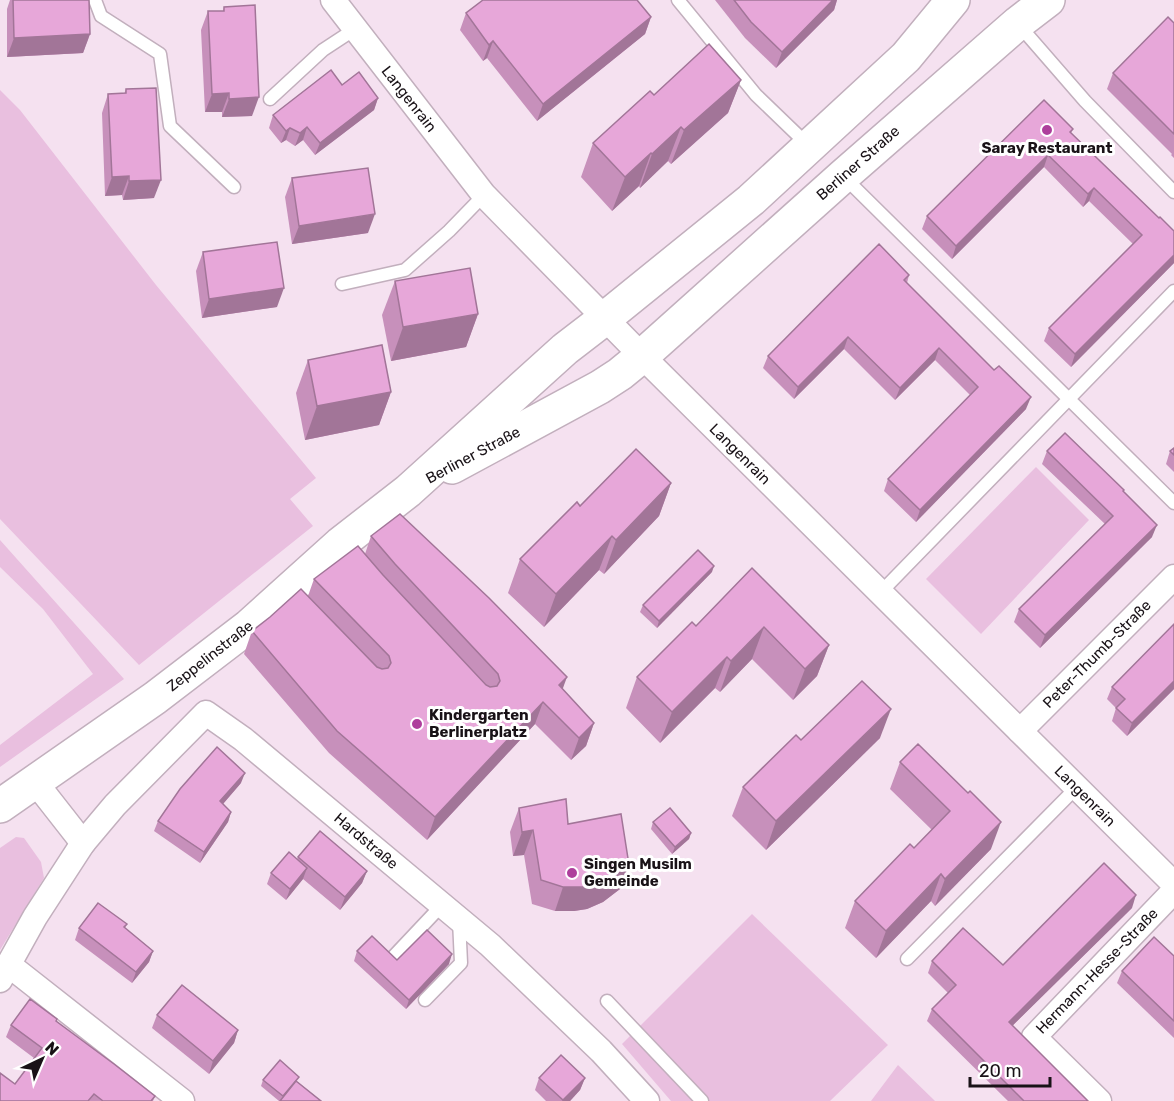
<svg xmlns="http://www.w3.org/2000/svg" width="1174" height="1101" viewBox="0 0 1174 1101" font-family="Rubik,sans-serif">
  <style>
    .green { fill: #e9bfdf }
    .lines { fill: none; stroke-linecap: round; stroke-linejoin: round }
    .lane-casing { stroke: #c2afbd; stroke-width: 15 }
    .street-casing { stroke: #c2afbd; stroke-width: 27 }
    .secondary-casing { stroke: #c2afbd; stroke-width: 36 }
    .lane { stroke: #fff; stroke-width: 12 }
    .street { stroke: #fff; stroke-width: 24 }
    .secondary { stroke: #fff; stroke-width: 33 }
    .wall { fill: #c790bb }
    .shaded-wall { fill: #a27598 }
    .building { fill: #e7a7d9; stroke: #a27598; stroke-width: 1.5 }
    .poi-dot { fill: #ae3f9c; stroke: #fff; stroke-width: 2 }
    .labels { text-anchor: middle; stroke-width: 6; stroke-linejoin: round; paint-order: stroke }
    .street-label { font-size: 15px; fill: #191217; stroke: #fff }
    .poi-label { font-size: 15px; font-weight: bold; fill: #191217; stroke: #fff; text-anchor: start }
  </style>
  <rect width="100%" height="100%" fill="#f5e1f0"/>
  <g class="green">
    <polygon points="0,90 20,110 156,285 316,478 290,499 313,526 139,665 0,519"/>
    <polygon points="1036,467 1089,520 981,634 926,579"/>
    <polygon points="0,540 124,679 0,767 0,745 93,674 43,609 0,567"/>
    <polygon points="16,837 24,838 41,862 44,878 0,950 0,848"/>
    <polygon points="752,914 888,1045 830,1101 671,1101 622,1044"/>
    <polygon points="898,1065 935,1101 871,1101"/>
  </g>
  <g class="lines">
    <g class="lane-casing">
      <g id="lane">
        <polyline points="95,0 101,16 160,54 170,126 234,187"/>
        <polyline points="678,0 756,95 809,146"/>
        <polyline points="1018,24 1085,101 1174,192"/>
        <polyline points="270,99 323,50 355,29"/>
        <polyline points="844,177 1174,503"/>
        <polyline points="342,284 405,270 449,231 484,195"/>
        <polyline points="880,593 1174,291"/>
        <polyline points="393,957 442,905"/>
        <polyline points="907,959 1076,788"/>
        <polyline points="425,1000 461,963 459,920"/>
        <polyline points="607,1001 702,1101"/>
      </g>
    </g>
    <g class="street-casing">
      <g id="street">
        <polyline points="333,0 484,195 642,356 1174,884"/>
        <polyline points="1020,731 1174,577"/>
        <polyline points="36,783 83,843"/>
        <polyline points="9,965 182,1101"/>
        <polyline points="0,980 35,917 83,843 115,805 206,713 243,739 490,945 601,1051 647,1101"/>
        <polyline points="1099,1101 1034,1037 1174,891"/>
      </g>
    </g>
    <g class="secondary-casing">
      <g id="secondary">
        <polyline points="452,467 600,387 620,374 642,356 843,176 1018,23 1048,0"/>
        <polyline points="0,806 155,698 249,626 340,544 408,491 565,349 604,319 751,200 906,57 953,0"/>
      </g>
    </g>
    <use href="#lane" class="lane"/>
    <use href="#street" class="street"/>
    <use href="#secondary" class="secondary"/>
  </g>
  <g class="wall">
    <polygon points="10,0 89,0 90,34 83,53 7,57 7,9"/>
    <polygon points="715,0 837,0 834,10 776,68 745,38"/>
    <polygon points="224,7 252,116 222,117 222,112 205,112 201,30 208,11 223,11"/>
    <polygon points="466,13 651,17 645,34 537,121 487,58 483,61 460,30"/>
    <polygon points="1174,23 1174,158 1171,155 1172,154 1107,89 1113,73"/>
    <polygon points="741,80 728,113 671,164 668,161 640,188 639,186 612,211 581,177 593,143 654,95"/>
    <polygon points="342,85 378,98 374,110 315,155 303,140 295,146 286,140 281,143 269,128 273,115"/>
    <polygon points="126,89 154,198 123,200 122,195 105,196 102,113 108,94 124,94"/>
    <polygon points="1073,129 1071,133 1159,218 1174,231 1174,263 1071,367 1044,341 1049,328 1133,244 1089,201 1083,207 1044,167 952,259 922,229 927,216"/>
    <polygon points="292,178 368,233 292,244 285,197"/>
    <polygon points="203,252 277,307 202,318 196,271"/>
    <polygon points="909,275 907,283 1026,409 916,522 884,491 888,479 970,395 935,360 895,400 844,349 794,399 763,368 768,356"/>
    <polygon points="395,281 478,314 466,347 391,361 382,315"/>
    <polygon points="308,360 391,392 379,425 305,440 296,393"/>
    <polygon points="1174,448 1174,472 1166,464 1170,451"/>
    <polygon points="1047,451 1123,492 1152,537 1040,648 1014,622 1019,609 1105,524 1042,464"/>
    <polygon points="671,483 659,516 604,574 599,570 544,627 508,593 520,559 580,506"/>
    <polygon points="371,536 562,689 594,723 586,746 571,760 535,724 427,840 329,753 244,654 252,631 308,596 314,579 365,554"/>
    <polygon points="752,568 829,645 817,676 793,700 752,659 720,692 715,688 660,743 626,708 637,677 696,626"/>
    <polygon points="712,572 657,628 640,612 643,605"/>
    <polygon points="1174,624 1174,689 1127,736 1112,721 1116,708 1107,699 1112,687"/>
    <polygon points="880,738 766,850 732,816 743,787 801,740"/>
    <polygon points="900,762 991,849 935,906 931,901 876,958 845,928 855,901 914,848 932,830 890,789"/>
    <polygon points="241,783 223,804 231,812 228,822 200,863 154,831 158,821"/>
    <polygon points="519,808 568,824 629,865 620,889 603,902 587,909 574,911 555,911 532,904 524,855 513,856 510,832"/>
    <polygon points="653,822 691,833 689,839 672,854 651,829"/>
    <polygon points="298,857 367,871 362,883 340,910 303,879 286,900 267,884 271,873 297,859"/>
    <polygon points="1132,908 1012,1026 1088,1101 1008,1101 927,1021 932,1009 948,993 928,973 932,961 1003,965"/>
    <polygon points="127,924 125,928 153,951 149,962 132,983 75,940 79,928"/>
    <polygon points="357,951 397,960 449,964 406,1009 354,961"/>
    <polygon points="1174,956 1174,1038 1117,983 1122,971"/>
    <polygon points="157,1015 238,1030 234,1043 209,1074 152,1028"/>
    <polygon points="56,1021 155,1096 153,1101 0,1101 15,1084 34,1058 6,1037 11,1025"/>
    <polygon points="539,1078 585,1078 580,1090 570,1101 546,1101 535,1090"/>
    <polygon points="263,1080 298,1082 321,1101 279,1101 261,1086"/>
  </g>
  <g class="shaded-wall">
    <polygon points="833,0 837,0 834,10 776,68 782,52"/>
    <polygon points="651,17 645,34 537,121 543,104"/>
    <polygon points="90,34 83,53 7,57 14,38"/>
    <polygon points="493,41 487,58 483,61 489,45"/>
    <polygon points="741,80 728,113 671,164 684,130"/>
    <polygon points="229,93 222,112 205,112 212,94"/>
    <polygon points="259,97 252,116 222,117 229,99"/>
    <polygon points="378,98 374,110 315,155 320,143"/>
    <polygon points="307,127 303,140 295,146 300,133"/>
    <polygon points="681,127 668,161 640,188 652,154"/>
    <polygon points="290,128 286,140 281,143 286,131"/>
    <polygon points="651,153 639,186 612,211 625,177"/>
    <polygon points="1048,155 1044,167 952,259 956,246"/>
    <polygon points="129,176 122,195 105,196 112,177"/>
    <polygon points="161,180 154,198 123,200 129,181"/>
    <polygon points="1094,188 1089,201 1083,207 1088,194"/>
    <polygon points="375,214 368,233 292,244 299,226"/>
    <polygon points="1174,255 1174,263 1071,367 1075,354"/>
    <polygon points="284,288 277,307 202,318 209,299"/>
    <polygon points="478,314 466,347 391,361 403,327"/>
    <polygon points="848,337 844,349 794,399 798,387"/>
    <polygon points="939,348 935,360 895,400 900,388"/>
    <polygon points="391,392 379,425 305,440 317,406"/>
    <polygon points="1031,397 1026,409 916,522 920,510"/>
    <polygon points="671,483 659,516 604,574 616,540"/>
    <polygon points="1157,525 1152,537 1040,648 1045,635"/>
    <polygon points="612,536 599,570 544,627 556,594"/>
    <polygon points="714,566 712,572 657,628 659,621"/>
    <polygon points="764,627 752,659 720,692 731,661"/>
    <polygon points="829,645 817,676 793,700 805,669"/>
    <polygon points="727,657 715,688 660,743 672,712"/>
    <polygon points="567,677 559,699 559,685"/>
    <polygon points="1174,681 1174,689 1127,736 1132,723"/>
    <polygon points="543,702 535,724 427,840 435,817"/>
    <polygon points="891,709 880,738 766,850 776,821"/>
    <polygon points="594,723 586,746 571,760 579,738"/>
    <polygon points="245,773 241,783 216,812 220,801"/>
    <polygon points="231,812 228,822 200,863 204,852"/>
    <polygon points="1001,822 991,849 935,906 945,879"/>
    <polygon points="533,830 524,855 513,856 522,832"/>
    <polygon points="691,833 689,839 672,854 675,847"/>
    <polygon points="629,865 620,889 603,902 587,909 574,911 555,911 563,887"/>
    <polygon points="307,868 303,879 286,900 290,889"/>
    <polygon points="367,871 362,883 340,910 345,897"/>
    <polygon points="941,874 931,901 876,958 886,931"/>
    <polygon points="1136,895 1132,908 1004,1034 1009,1022"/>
    <polygon points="153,951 149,962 132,983 136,972"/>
    <polygon points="452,954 449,964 406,1009 409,1000"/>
    <polygon points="238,1030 234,1043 209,1074 213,1061"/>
    <polygon points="585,1078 580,1090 570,1101 562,1101"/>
  </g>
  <g class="building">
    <polygon points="13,0 89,0 90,34 14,38"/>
    <polygon points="483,0 637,0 651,17 543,104 493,41 489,45 466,13"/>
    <polygon points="734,0 833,0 782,52 751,22"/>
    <polygon points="255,5 259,97 229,99 229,93 212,94 208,11 224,11 224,7"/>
    <polygon points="1168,17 1174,23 1174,134 1113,73"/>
    <polygon points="709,44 741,80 684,130 681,127 652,154 651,153 625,177 593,143 650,91 654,95"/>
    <polygon points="331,70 342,85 359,72 378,98 320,143 307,127 300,133 290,128 286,131 273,115"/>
    <polygon points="156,88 161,180 129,181 129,176 112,177 108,94 126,93 126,89"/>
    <polygon points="1044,100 1073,129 1070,132 1159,218 1160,217 1174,231 1174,255 1075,354 1049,328 1142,235 1094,188 1088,194 1048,155 956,246 927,216"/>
    <polygon points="368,168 375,214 299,226 292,178"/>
    <polygon points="277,242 284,288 209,299 203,252"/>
    <polygon points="879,244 909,275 904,280 994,370 999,366 1031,397 920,510 888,479 978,387 939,348 900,388 848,337 798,387 768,356"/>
    <polygon points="470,268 478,314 403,327 395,281"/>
    <polygon points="382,345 391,392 317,406 308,360"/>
    <polygon points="1065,433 1124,490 1123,491 1157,525 1045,635 1019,609 1113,516 1047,451"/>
    <polygon points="1174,448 1174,455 1170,451"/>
    <polygon points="636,449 671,483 616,540 612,536 556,594 520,559 577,502 580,506"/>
    <polygon points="400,514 489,598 567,677 559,685 594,723 579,738 543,702 435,817 337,731 252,631 270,617 301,589 377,667 382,669 388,668 391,663 389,656 314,579 358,546 383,575 486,685 490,687 497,686 500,681 498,674 395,564 371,536"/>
    <polygon points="698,550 714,566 659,621 643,605"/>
    <polygon points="752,568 829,645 805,669 764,627 731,661 727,657 672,712 637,677 692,622 696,626"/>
    <polygon points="1174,624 1174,681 1132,723 1116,708 1125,699 1112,687"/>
    <polygon points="862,681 891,709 776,821 743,787 796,735 801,740"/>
    <polygon points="918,744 968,793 970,791 1001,822 945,879 941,874 886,931 855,901 910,844 914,848 950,811 900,762"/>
    <polygon points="217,747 245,773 220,801 231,812 204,852 158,821 180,789"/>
    <polygon points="566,799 568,824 621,814 629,865 612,878 595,885 583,887 563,887 541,880 533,830 522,832 519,808"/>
    <polygon points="670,808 691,833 675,847 653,822"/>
    <polygon points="320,831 367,871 345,897 298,857"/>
    <polygon points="289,852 307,868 290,889 271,873"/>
    <polygon points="1104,863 1136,895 1009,1022 1088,1101 1024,1101 932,1009 956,985 932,961 963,928 1003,965"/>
    <polygon points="98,903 127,924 124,927 153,951 136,972 79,928"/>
    <polygon points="427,930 452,954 409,1000 357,951 372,936 397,960"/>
    <polygon points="1154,937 1174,956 1174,1021 1122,971"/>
    <polygon points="182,985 238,1030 213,1061 157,1015"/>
    <polygon points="30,999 57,1019 56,1021 114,1064 155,1096 151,1101 103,1101 94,1094 88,1101 0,1101 0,1073 15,1084 42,1048 11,1025"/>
    <polygon points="561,1055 585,1078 563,1100 539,1078"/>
    <polygon points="280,1060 299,1077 283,1096 263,1080"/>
    <polygon points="296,1081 321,1101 280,1101"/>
  </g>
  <g class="poi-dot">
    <circle cx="1047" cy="130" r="6"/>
    <circle cx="417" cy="724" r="6"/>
    <circle cx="572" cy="873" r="6"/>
  </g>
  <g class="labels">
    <g class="street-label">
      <text transform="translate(409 99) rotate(52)" y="5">Langenrain</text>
      <text transform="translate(858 163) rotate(-41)" y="5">Berliner Straße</text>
      <text transform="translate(740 454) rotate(45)" y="5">Langenrain</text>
      <text transform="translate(473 455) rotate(-28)" y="5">Berliner Straße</text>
      <text transform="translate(1097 654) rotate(-45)" y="5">Peter-Thumb-Straße</text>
      <text transform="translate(210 656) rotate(-38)" y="5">Zeppelinstraße</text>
      <text transform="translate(1085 796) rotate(45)" y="5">Langenrain</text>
      <text transform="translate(366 841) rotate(40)" y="5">Hardstraße</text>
      <text transform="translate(1097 971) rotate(-46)" y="5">Hermann-Hesse-Straße</text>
    </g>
    <g class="poi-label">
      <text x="1047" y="153" text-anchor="middle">Saray Restaurant</text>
      <text x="429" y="720">Kindergarten<tspan x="429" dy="17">Berlinerplatz</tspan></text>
      <text x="584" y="869">Singen Musilm<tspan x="584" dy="17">Gemeinde</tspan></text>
    </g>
  </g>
  <g transform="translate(42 1059) rotate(44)" stroke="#ffffff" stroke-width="4.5" paint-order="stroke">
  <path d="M0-4.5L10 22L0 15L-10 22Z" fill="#191217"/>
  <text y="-9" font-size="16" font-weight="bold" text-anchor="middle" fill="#191217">N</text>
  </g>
  <path d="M970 1077v9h80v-9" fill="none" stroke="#191217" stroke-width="3"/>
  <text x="979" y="1077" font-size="18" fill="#191217" stroke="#ffffff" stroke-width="4.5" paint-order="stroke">20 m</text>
</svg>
